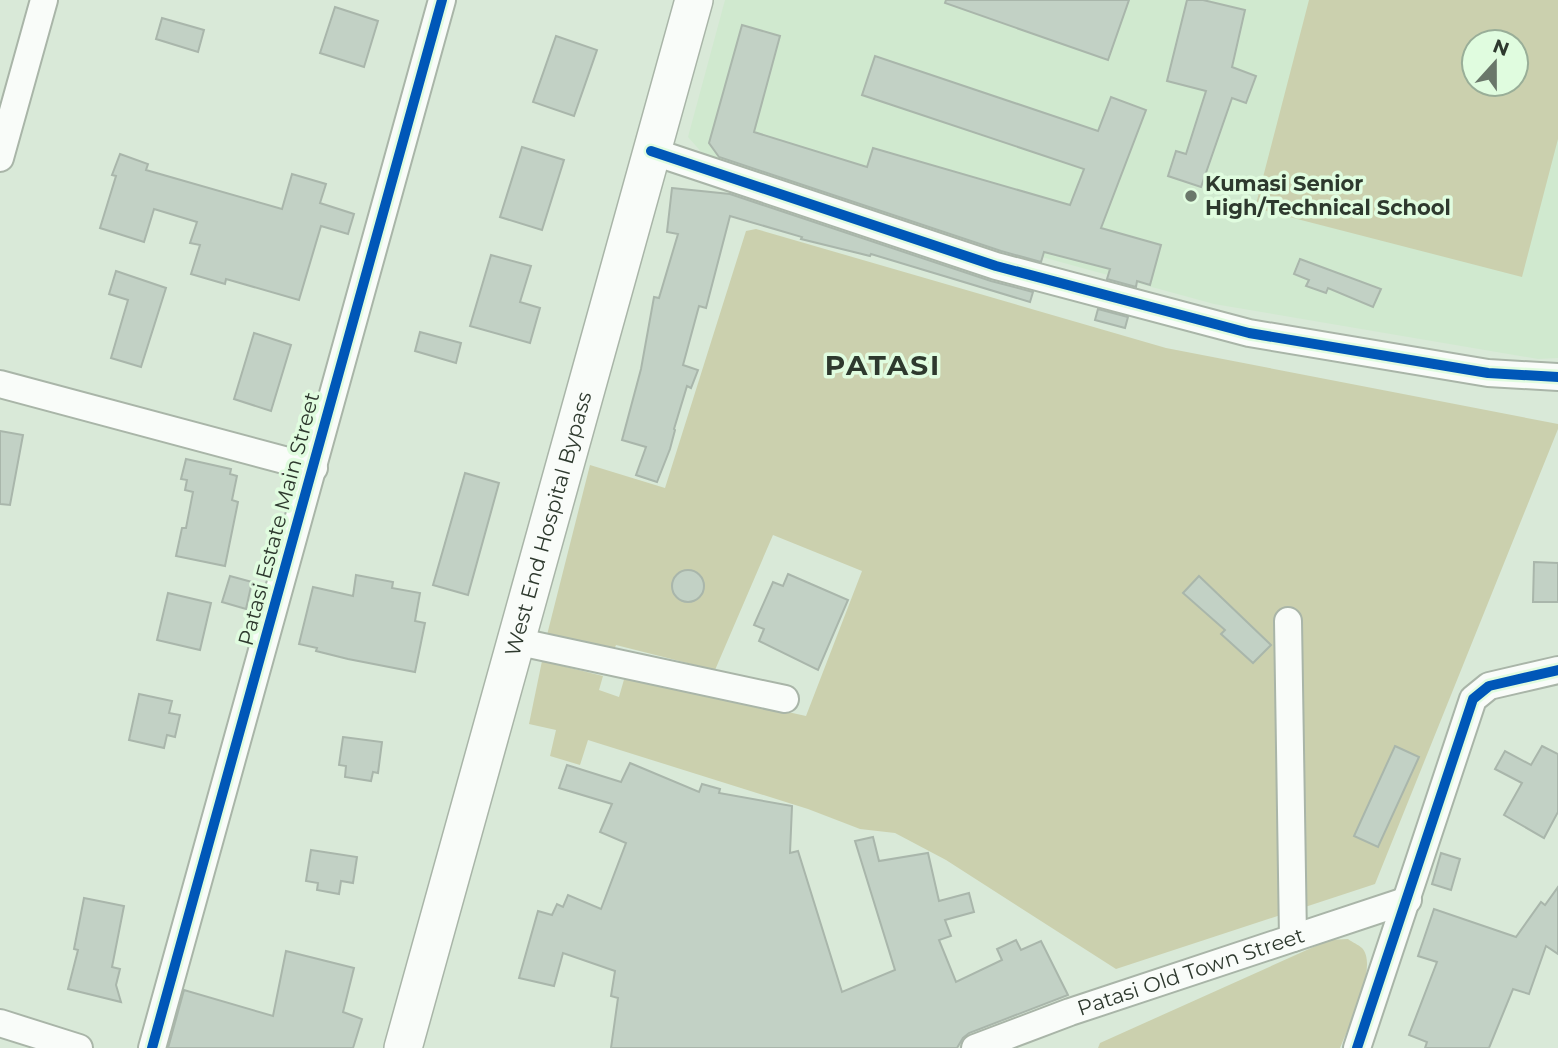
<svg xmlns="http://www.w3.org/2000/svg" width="1558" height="1048" viewBox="0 0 1558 1048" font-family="Montserrat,sans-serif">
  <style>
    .built { fill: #d0e9cf; fill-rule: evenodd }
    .green { fill: #cbd0ae; fill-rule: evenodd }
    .building { fill: #c2d1c5; stroke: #a9b6ab; stroke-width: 2 }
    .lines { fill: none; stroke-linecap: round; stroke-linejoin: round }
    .minor-casing { stroke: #a9b5a8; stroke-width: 30 }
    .highway-casing { stroke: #a9b5a8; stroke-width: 40 }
    .minor { stroke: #f9fcf9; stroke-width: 26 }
    .highway { stroke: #f9fcf9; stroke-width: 37 }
    .cycleway-casing { stroke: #e0fcdf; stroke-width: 15 }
    .cycleway { stroke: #0057b8; stroke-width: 10 }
    .poi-dot { fill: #6a776a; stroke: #e0fcdf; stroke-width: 2.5 }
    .labels { text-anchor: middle; stroke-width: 7; stroke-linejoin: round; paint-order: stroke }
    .poi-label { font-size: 21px; font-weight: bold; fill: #2e392e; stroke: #e0fcdf; text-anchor: start }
    .street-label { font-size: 21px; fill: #2e392e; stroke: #e0fcdf }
    .district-label { font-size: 28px; font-weight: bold; letter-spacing: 2px; fill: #2e392e; stroke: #e0fcdf }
  </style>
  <rect width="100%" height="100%" fill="#d9e9d8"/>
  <path class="built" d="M725,0h833v358l-20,1 -324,-55 -278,-76 -225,-65 -23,-26zM1474,42h42v42h-42z"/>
  <g class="green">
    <path d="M1309,0h249v139l-36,138 -267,-69zM1474,42h42v42h-42z"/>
    <polygon points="756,229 1166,348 1558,424 1558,429 1375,884 1116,969 946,860 895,833 860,829 808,809 588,740 580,765 550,756 556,730 529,724 542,661 603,676 599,690 619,697 625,676 806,716 862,571 773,535 715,670 616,645 614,650 547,635 590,465 665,488 746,231"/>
    <path d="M1348,939c4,3 11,6 14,9 17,18 -14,80 -22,100h-242l2,-5 229,-103z"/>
  </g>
  <g class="building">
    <polygon points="946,0 1129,0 1108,60 945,3"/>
    <polygon points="1187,0 1203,0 1245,10 1232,67 1256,76 1246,103 1232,98 1201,187 1168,176 1176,151 1186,154 1206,91 1167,81"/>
    <polygon points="335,7 378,21 364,67 320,53"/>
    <polygon points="162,18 204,30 198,52 156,39"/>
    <polygon points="742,25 780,36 754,132 867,167 873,148 1070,205 1084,169 862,95 875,56 1098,131 1111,97 1146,110 1101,228 1161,245 1150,285 1137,281 1136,287 1107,279 1110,269 1044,252 1041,262 1001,251 719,157 709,143"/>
    <polygon points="556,36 597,50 574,116 533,102"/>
    <polygon points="522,147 564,160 542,230 500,217"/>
    <polygon points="120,154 148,164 146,170 282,209 292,174 326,184 320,203 354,214 348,234 321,226 299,300 226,279 225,284 191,274 200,245 190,243 197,222 154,209 144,242 100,228 116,176 112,175"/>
    <polygon points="672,188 730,194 991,281 1033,292 1030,302 871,254 870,256 801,239 802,237 730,216 706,308 699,306 683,365 698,370 691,388 687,386 674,429 675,430 670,449 657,482 636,475 646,447 622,440 641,369 654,297 659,298 678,234 667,232"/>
    <polygon points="491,255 531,266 520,302 540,308 530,343 470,326"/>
    <polygon points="1300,259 1381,289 1373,307 1328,288 1326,293 1306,286 1309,280 1294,274"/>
    <polygon points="116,271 166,288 141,367 111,358 128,300 109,294"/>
    <polygon points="1098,309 1128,317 1125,328 1095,320"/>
    <polygon points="420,332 461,343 456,363 415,351"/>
    <polygon points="254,333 291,345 271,411 234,399"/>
    <polygon points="0,431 23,435 10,505 0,504"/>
    <polygon points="186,459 231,469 230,474 237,476 232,500 238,502 225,566 176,556 182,528 186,528 193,492 185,490 187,480 181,479"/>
    <polygon points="465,473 499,483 468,595 433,585"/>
    <polygon points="1534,562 1558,563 1558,602 1533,602"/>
    <circle cx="688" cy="586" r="16"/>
    <polygon points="788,574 848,600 818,670 759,641 764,629 754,625 773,582 783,586"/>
    <polygon points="356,575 393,582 392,588 420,593 415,621 425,623 415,672 348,659 316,651 317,648 299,644 313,587 353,596"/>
    <polygon points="230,576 252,582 246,609 222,602"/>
    <polygon points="1199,576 1271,645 1253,663 1221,634 1225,630 1183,593"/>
    <polygon points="168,593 211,603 200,650 157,640"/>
    <polygon points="139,694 172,701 169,713 180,715 175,737 167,735 164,748 129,740"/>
    <polygon points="343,737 382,742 378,773 373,772 371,781 345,777 346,766 339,765"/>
    <polygon points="1395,746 1419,757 1378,847 1354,836"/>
    <polygon points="1542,746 1558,754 1558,812 1544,838 1504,815 1522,783 1495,769 1505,751 1531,765"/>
    <polygon points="630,763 699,792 702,784 720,789 719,793 792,806 790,853 798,851 842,992 895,970 855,841 873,837 879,861 928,853 939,901 969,893 974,912 945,920 951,936 939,940 956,982 1002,960 997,949 1016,940 1021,950 1041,941 1068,995 969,1033 963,1038 957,1048 611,1048 618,998 611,996 615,971 563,953 554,986 519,978 538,911 552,915 557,904 563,907 568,895 601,909 626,843 600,832 612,804 559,788 567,765 621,782"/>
    <polygon points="311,850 357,857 353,883 341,881 339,894 317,890 318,883 306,881"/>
    <polygon points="1441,853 1460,859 1451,890 1432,884"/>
    <polygon points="1558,887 1558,954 1546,946 1529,994 1513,989 1489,1048 1425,1048 1427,1042 1409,1035 1437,962 1418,956 1434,909 1516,937 1541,902 1545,905"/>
    <polygon points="84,898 124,906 112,967 120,969 116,985 121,1002 68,989 78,950 74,949"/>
    <polygon points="286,951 354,968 343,1012 362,1019 353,1048 168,1048 184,990 273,1016"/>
  </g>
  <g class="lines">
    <g class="minor-casing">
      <g id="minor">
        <polyline points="651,151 996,266 1249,333 1488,373 1558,377"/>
        <polyline points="0,158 44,0"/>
        <polyline points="0,384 314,468"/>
        <polyline points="1288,621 1293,938"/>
        <polyline points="515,641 785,699"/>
        <polyline points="0,1023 79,1048"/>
        <polyline points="152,1048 442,0"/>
        <path id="s1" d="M975,1048l95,-36 338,-112"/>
        <polyline points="1357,1048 1473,699 1489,686 1558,670"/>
      </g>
    </g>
    <g class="highway-casing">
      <g id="highway">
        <path id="s2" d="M403,1048l291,-1048"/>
      </g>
    </g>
    <use href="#minor" class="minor"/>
    <use href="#highway" class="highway"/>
    <g class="cycleway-casing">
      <g id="cycleway">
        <polyline points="651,151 996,266 1249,333 1488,373 1558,377"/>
        <polyline points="152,1048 442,0"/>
        <polyline points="1357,1048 1473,699 1489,686 1558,670"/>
      </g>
    </g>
    <use href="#cycleway" class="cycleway"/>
  </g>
  <circle class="poi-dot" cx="1191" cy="196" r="7"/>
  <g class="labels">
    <g class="poi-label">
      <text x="1205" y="191">Kumasi Senior<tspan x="1205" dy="24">High/Technical School</tspan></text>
    </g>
    <g class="street-label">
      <text transform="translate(279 519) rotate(-75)" y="7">Patasi Estate Main Street</text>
      <text dy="7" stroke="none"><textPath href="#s2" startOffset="544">West End Hospital Bypass</textPath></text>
      <text dy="7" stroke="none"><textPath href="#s1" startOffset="229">Patasi Old Town Street</textPath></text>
    </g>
    <g class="district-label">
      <text x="883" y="375">PATASI</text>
    </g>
  </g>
  <g transform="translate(1495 63) rotate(21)"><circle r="33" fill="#e0fcdf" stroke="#99ae98" stroke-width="2"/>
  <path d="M0-5L12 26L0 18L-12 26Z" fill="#6a776a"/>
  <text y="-10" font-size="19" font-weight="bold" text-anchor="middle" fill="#2e392e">N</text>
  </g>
</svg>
